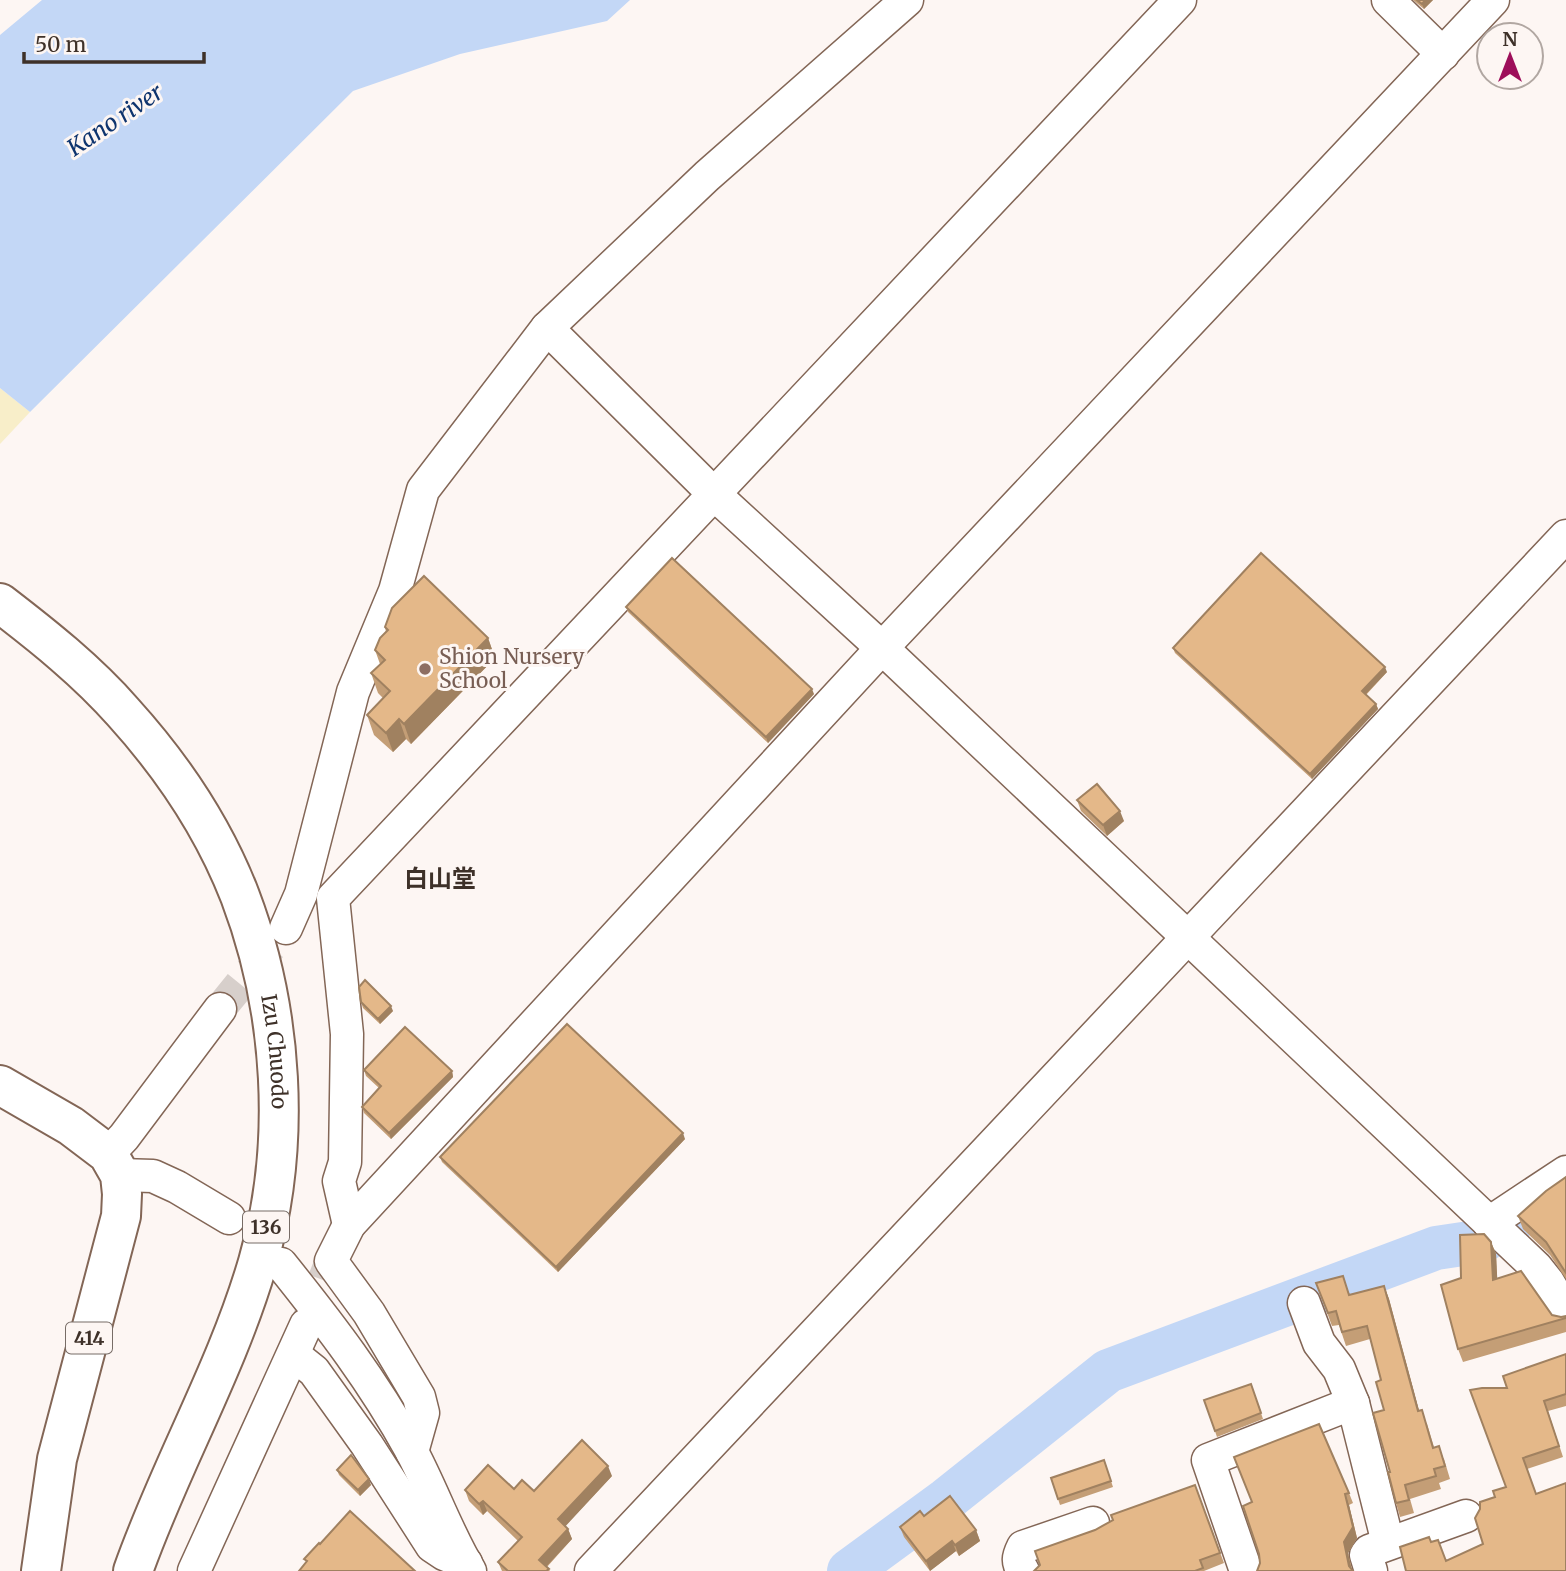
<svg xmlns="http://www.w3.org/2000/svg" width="1566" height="1571" viewBox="0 0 1566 1571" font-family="Merriweather,'Noto Sans JP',serif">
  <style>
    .sand { fill: #f8eec9 }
    .water { fill: #c3d7f6 }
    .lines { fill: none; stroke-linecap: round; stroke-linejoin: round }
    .river { stroke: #c3d7f6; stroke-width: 44 }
    .minor-tunnel { stroke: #d7cfcb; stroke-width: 32; stroke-dasharray: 32 16; stroke-linecap: butt }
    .minor-casing { stroke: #836656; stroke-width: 35 }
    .highway-casing { stroke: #836656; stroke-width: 42 }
    .minor { stroke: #fff; stroke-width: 32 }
    .highway { stroke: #fff; stroke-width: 38 }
    .wall { fill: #c49e76 }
    .shaded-wall { fill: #a08160 }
    .building { fill: #e4b889; stroke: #a08160; stroke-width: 2 }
    .education-dot { fill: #8d6e63; stroke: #fdf6f3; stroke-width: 2.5 }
    .labels { text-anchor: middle; stroke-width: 6; stroke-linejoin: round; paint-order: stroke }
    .shield { fill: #fdf6f3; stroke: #776c66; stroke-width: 2 }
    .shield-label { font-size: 19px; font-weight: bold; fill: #3e3129 }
    .education-label { font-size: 21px; fill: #785e54; stroke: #fdf6f3; text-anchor: start }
    .street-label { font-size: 21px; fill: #3e3129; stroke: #fdf6f3 }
    .water-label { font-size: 23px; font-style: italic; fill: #0e346e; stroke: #fdf6f3 }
    .quarter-label { font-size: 24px; font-weight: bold; fill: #3e3129; stroke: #fdf6f3 }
  </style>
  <rect width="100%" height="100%" fill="#fdf6f3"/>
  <polygon class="sand" points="0,388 30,412 0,444"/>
  <polygon class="water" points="42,0 630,0 607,21 460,54 353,91 30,412 0,388 0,35"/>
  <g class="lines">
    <polyline class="river" points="849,1571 946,1500 1108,1371 1436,1248 1483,1241 1513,1221"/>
    <g class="minor-tunnel">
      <polyline points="220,1009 286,928"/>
      <polyline points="306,1325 331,1261"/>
    </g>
    <g class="minor-casing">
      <g id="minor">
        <polyline points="1388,0 1443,54"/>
        <polyline points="547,328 713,493 882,648 1536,1267 1548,1282 1566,1312"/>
        <polyline points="286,928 301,894 353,692 395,591 423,490 547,328 707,176 907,0"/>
        <polyline points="108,1154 124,1137 220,1009"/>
        <polyline points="120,1175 153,1176 177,1187 229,1218"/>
        <polyline points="1489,1223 1566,1172"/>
        <polyline points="349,1225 339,1181 345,1162 347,1034 333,898 1180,0"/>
        <path d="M281,1264c49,61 92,117 130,186 21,39 36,83 59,121"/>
        <polyline points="1304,1303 1319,1343 1339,1369 1353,1403 1388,1543"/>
        <polyline points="294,1355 314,1371 367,1445 432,1546 444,1554 466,1563"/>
        <polyline points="412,1452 423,1413 419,1397 369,1313 331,1261 349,1225 882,648 1493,0"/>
        <polyline points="194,1571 306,1325"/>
        <polyline points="591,1571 1566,536"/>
        <path d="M1023,1571c-6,-9 -5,-14 0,-24l70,-24"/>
        <polyline points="1246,1571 1208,1460 1353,1403"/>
        <polyline points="1371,1571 1366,1555 1369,1551 1466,1516"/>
      </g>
    </g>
    <g class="highway-casing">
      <g id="highway">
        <path id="s1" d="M0,603c43,33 87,68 123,109 48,53 91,117 117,184 43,113 52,248 18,366 -31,107 -88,204 -125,309"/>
        <polyline points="0,1085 71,1126 108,1154 120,1175 122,1194 121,1216 57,1459 41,1571"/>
      </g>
    </g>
    <use href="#minor" class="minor"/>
    <use href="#highway" class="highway"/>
  </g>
  <g class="wall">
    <polygon points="1413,0 1433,0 1424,9"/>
    <polygon points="626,607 814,694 768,743 628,612"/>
    <polygon points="385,627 488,638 495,658 411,744 406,739 393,752 374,735 367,715 383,698 378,693 371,673 380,664 375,650 386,632"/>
    <polygon points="1173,648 1387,672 1366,695 1376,704 1378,709 1312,779 1175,653"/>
    <polygon points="1077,800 1124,821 1107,836 1081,811"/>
    <polygon points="361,1002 393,1011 380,1024 363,1008"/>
    <polygon points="364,1070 452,1071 453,1077 391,1139 364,1113 362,1107 379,1088 366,1076"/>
    <polygon points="685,1139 558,1272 442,1162 440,1157"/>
    <polygon points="1566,1177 1566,1279 1550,1255 1523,1229 1518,1216"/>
    <polygon points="1491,1242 1496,1254 1497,1278 1552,1315 1566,1318 1566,1332 1463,1362 1458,1349 1461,1278"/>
    <polygon points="1316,1283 1350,1295 1384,1286 1389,1299 1419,1411 1427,1424 1434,1447 1444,1459 1450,1479 1439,1483 1441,1489 1410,1499 1414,1513 1400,1517 1396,1503 1390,1472 1381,1380 1370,1339 1346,1346 1339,1325 1332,1326"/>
    <polygon points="1566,1354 1566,1406 1548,1411 1563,1457 1527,1469 1566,1571 1406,1571 1431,1542 1446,1561 1483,1544 1495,1497 1506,1487 1507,1388"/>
    <polygon points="1251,1384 1263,1419 1217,1437 1204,1400"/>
    <polygon points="1104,1460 1113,1487 1060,1505 1051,1478"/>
    <polygon points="337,1470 371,1485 360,1496 339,1475"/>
    <polygon points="612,1476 565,1526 568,1529 572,1539 547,1567 550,1571 502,1571 498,1562 518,1541 487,1511 483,1515 469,1501 465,1490 534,1491"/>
    <polygon points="1195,1485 1224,1563 1204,1571 1034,1571 1095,1530"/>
    <polygon points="1349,1493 1353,1503 1349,1505 1357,1538 1348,1553 1352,1569 1260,1563 1259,1554 1243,1506"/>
    <polygon points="924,1516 976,1530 980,1541 959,1556 956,1551 930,1571 904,1537 900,1527"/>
  </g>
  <g class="shaded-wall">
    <polygon points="1425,0 1433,0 1424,9 1422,4"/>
    <polygon points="488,638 495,658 411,744 404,724"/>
    <polygon points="1385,667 1387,672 1364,696 1362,691"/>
    <polygon points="812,689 814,694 768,743 766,737"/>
    <polygon points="1376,704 1378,709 1312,779 1310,774"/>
    <polygon points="399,719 406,739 393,752 386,733"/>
    <polygon points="1120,811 1124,821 1107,836 1103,825"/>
    <polygon points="391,1006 393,1011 380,1024 378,1019"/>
    <polygon points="452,1071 453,1077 391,1139 389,1133"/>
    <polygon points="683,1133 685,1139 558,1272 556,1267"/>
    <polygon points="1491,1242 1496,1254 1498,1293 1493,1280"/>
    <polygon points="1384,1286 1389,1299 1423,1425 1418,1411"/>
    <polygon points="608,1466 612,1476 562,1530 558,1519"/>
    <polygon points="369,1479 371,1485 360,1496 358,1490"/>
    <polygon points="1345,1494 1349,1505 1357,1538 1348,1553 1352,1571 1349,1566 1344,1542"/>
    <polygon points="483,1501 487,1511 483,1515 479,1504"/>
    <polygon points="568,1529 572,1539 543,1570 539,1560"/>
    <polygon points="976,1530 980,1541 959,1556 955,1545"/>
    <polygon points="952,1541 956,1551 930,1571 926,1561"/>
  </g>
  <g class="building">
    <polygon points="1417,0 1425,0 1422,4"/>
    <polygon points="1261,553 1385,667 1362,691 1376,704 1310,774 1173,648"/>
    <polygon points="672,558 812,689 766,737 626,607"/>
    <polygon points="424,576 488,638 404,724 399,719 386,733 367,715 390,691 371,673 385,660 375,650 380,638 388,630 385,627 392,608"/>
    <polygon points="1097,784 1120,811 1103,825 1077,800"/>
    <polygon points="365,980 391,1006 378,1019 361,1002 359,987"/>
    <polygon points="567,1024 683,1133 556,1267 440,1157"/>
    <polygon points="405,1027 452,1071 389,1133 362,1107 381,1086 364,1070"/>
    <polygon points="1566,1177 1566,1273 1546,1242 1518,1216 1546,1191"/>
    <polygon points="1484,1234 1491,1242 1493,1280 1521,1271 1552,1315 1561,1317 1566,1316 1566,1318 1458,1349 1441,1285 1461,1278 1460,1235"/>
    <polygon points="1343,1276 1349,1295 1384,1286 1418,1411 1422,1410 1433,1448 1439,1446 1445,1466 1434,1469 1436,1476 1405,1485 1409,1500 1396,1503 1388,1472 1390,1472 1373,1413 1384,1410 1376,1382 1381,1380 1367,1326 1342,1332 1336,1311 1328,1313 1316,1283"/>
    <polygon points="1566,1354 1566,1394 1544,1401 1559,1446 1523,1458 1536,1494 1566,1483 1566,1571 1406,1571 1400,1547 1429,1537 1431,1542 1438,1540 1446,1561 1483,1544 1475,1518 1480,1509 1480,1502 1495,1497 1493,1491 1506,1487 1470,1390 1482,1388 1507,1388 1503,1376"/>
    <polygon points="1251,1384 1261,1413 1215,1431 1204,1400"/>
    <polygon points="1319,1424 1349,1493 1345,1494 1353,1527 1344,1542 1349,1566 1353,1571 1257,1571 1260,1563 1259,1554 1243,1506 1252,1502 1234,1457"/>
    <polygon points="582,1440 608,1466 558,1519 568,1529 539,1560 549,1569 546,1571 508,1571 498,1562 522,1537 483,1501 479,1504 465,1490 488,1465 514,1489 522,1480 534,1491"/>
    <polygon points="351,1455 369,1479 358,1490 337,1470"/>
    <polygon points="1104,1460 1111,1481 1058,1499 1051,1478"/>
    <polygon points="1195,1485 1220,1553 1200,1560 1203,1568 1195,1571 1034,1571 1040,1565 1035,1551 1095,1530 1113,1520 1111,1515"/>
    <polygon points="950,1496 976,1530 955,1545 952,1541 926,1561 900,1527 920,1511 924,1516"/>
    <polygon points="350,1511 415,1571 299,1571 307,1561 304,1559 319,1543 320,1544"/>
  </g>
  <circle class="education-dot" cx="425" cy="669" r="7"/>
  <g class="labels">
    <g class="shield">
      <rect x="243" y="1211.5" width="46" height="31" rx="5"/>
      <rect x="66" y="1322.5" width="46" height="31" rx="5"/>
    </g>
    <g class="shield-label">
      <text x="266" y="1234">136</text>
      <text x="89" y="1345">414</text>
    </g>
    <g class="education-label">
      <text x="439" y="664">Shion Nursery<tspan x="439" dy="24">School</tspan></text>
    </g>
    <g class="street-label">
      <text dy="7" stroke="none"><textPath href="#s1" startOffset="544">Izu Chuodo</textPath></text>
    </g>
    <g class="water-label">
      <text transform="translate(115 120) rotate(-34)" y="8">Kano river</text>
    </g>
    <g class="quarter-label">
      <text x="440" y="887">白山堂</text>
    </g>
  </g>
  <g transform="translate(1510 56)"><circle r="33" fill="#fdf6f3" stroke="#b1a7a2" stroke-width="2"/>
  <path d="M0-5L12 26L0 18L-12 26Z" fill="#9d0e5a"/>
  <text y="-10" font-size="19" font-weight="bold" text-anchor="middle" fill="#3e3129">N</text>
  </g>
  <path d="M24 52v10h180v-10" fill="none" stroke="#3e3129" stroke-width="3.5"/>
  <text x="35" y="52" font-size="21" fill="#3e3129" stroke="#fdf6f3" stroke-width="5" paint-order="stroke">50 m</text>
</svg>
